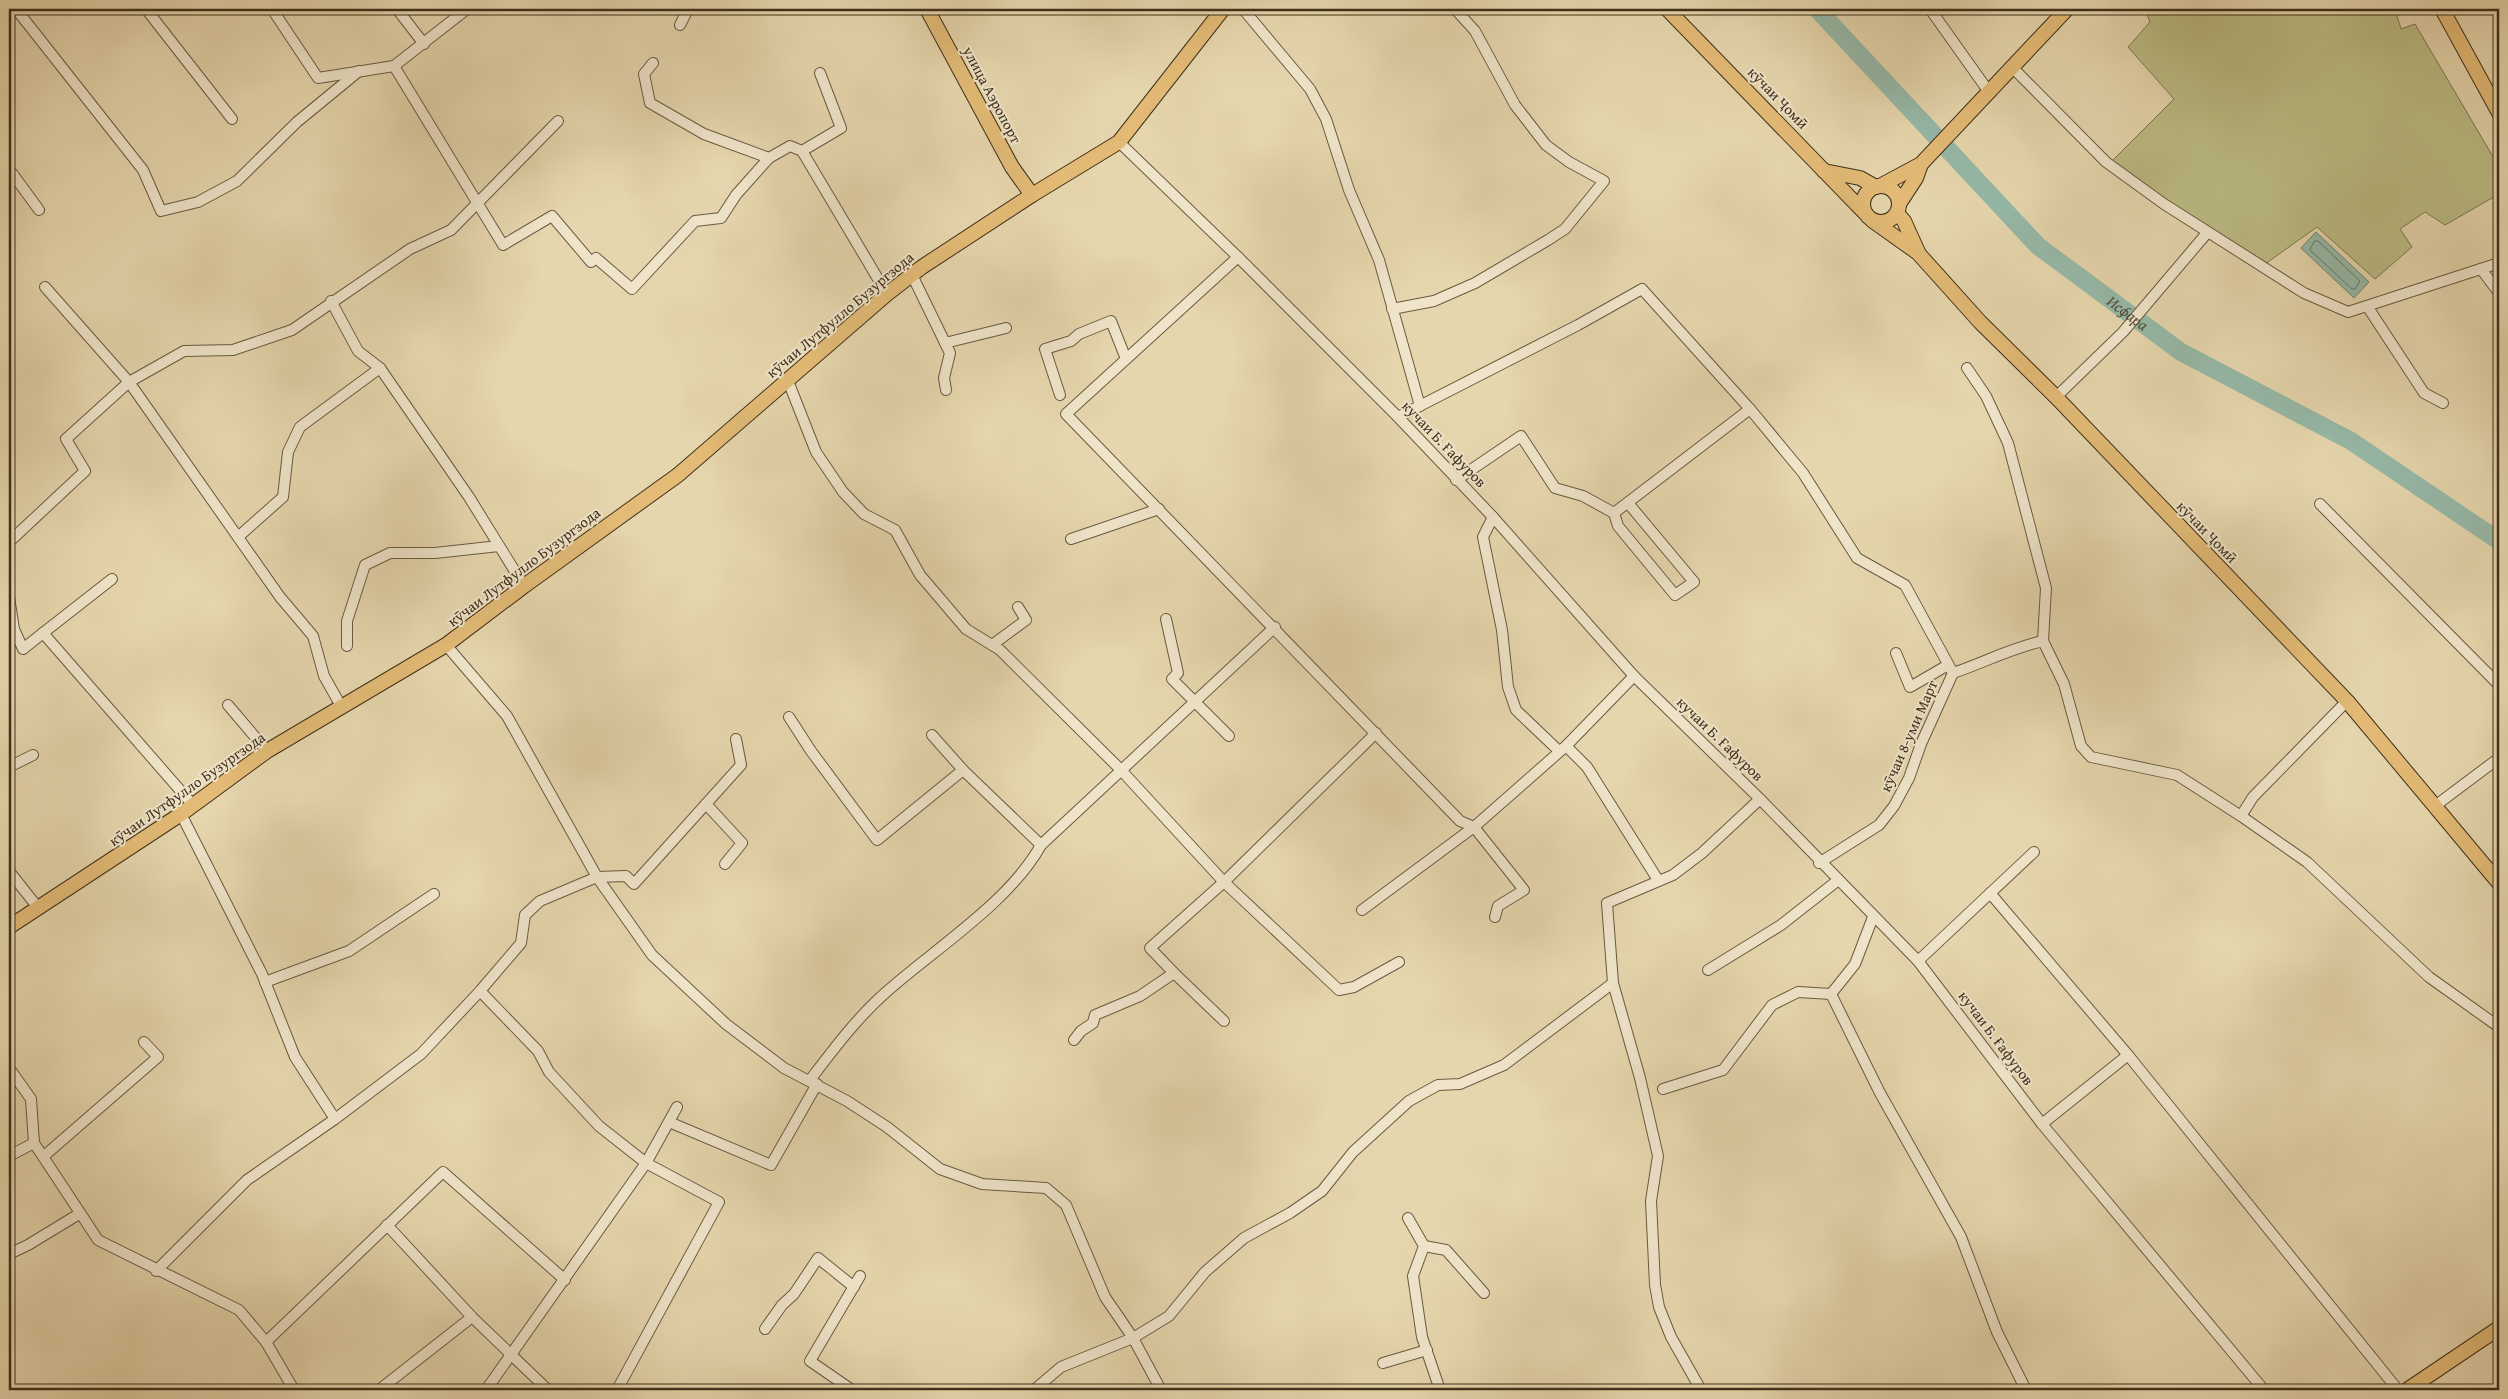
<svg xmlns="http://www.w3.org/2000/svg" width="2508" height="1399" viewBox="0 0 2508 1399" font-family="'Gentium Book Plus',serif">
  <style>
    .green { fill: #bcbc85; stroke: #7e7650 }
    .water { fill: #96b9a8; stroke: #738270 }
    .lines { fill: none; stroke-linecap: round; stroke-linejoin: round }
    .shore { stroke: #6a7462; stroke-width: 1 }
    .stream { stroke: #738270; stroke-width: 3 }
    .river { stroke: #96b9a8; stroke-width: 18 }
    .minor-casing { stroke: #695a40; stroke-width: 12 }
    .major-casing { stroke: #3f301b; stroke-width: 16 }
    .minor { stroke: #efe4ca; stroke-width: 10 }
    .major { stroke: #e3bb76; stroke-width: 14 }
    .labels { text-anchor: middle; stroke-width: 4; stroke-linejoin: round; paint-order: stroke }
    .street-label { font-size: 15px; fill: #3f301b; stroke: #efe4ca }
    .water-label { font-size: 16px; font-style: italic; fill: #504b37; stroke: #efe4ca }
  </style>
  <rect width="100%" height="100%" fill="#e6d6ad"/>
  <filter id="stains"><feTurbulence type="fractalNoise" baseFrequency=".004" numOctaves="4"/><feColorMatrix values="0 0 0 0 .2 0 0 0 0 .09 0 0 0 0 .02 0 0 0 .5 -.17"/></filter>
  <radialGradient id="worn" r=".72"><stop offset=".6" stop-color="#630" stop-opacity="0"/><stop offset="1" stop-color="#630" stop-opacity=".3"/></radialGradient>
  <polygon class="green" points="2145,9 2362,9 2370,11 2404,9 2405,11 2397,16 2401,29 2415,24 2499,167 2499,194 2445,225 2425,212 2400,229 2412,247 2375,279 2317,227 2261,267 2108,165 2174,99 2128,47 2150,22"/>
  <polygon class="water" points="2316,232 2369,282 2354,298 2301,248"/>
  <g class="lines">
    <polygon class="shore" points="2315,241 2318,241 2360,281 2355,289 2352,289 2310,250"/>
    <polyline class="stream" points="9,309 14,300"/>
    <path class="river" id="s1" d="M1817,9l221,237 143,106 170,89 148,100"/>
    <g class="minor-casing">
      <g id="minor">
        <polyline points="16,9 143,170 161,211 198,202 237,181 297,122 359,71"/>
        <polyline points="146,9 232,119"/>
        <polyline points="272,9 318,78 394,66 467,9"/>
        <polyline points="397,9 424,44"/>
        <polyline points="1243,9 1310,89 1326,119 1349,190 1379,260 1420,406"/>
        <polyline points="1930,9 1989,92"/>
        <polyline points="680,25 688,9"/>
        <polyline points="653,63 644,74 650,103 704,134 769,158 790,146 802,151 887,294"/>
        <polyline points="394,66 503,245 552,216 591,262 596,258 632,289 695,221 721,218 736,195 769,158"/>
        <polyline points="2012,67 2106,162 2164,204 2304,293 2348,312 2499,263"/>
        <polyline points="1119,142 1238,257 1398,417 1493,517 1634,676 1760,799 1918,961 2042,1124 2264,1390"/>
        <polyline points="802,151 841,128 820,73"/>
        <polyline points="9,169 39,210"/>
        <polyline points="1238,257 1066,414 1460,821 1474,827 1566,746 1634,676"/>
        <polyline points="2481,269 2499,293"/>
        <polyline points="912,275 950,353 944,378 946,390"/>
        <polyline points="45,287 129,382 280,597 313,636 324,676 341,706"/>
        <polyline points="331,301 358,351 380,368 469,497 524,586"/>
        <polyline points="2367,306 2424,393 2443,403"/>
        <polyline points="1392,309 1434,301 1475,283 1548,240 1565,229 1604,181 1569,162 1546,145 1515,105 1475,31 1455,9"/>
        <polyline points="945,343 1006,328"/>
        <polyline points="1967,368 1986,396 2008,443 2046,588 2043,641"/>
        <polyline points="788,381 816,452 843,492 864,514 895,530 920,575 966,629 1000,650 1121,770 1224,882 1339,990 1354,987 1399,962"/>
        <polyline points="1060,395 1045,349 1071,341 1079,334 1111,321 1126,359"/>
        <polyline points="2056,397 2123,332 2207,233"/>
        <polyline points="1398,417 1578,325 1642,289 1750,409 1803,473 1857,558 1905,585 1953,673"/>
        <polyline points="1456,480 1521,436 1555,488 1583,496 1614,513 1750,409"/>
        <polyline points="2320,504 2499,685"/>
        <polyline points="1614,513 1618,526 1675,595 1694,582 1628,503"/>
        <polyline points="1493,517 1483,537 1502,630 1508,687 1516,710 1559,751"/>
        <polyline points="238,537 283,497 288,452 300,427 380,368"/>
        <polyline points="1071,539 1159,509"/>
        <polyline points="9,542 85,471 66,439 129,382 184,351 233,350 292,330 410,249 451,230 558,121"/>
        <polyline points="9,597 14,629 23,649 43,633 193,805"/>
        <polyline points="1166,619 1178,673 1172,679 1229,736"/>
        <polyline points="43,633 112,579"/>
        <polyline points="446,645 507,716 597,877 652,955 726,1024 784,1068 847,1101 887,1127 940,1169 982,1184 1046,1188 1066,1205 1105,1297 1133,1338 1161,1390"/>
        <polyline points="992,645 1026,620 1018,607"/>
        <polyline points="347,646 347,621 365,565 390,553 435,553 499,546"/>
        <polyline points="1896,653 1910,687 1948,665"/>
        <path d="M1953,673c30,-10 58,-25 90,-32l21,43 17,62 10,11 86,18 64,41 66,46 122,115 70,50"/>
        <polyline points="228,705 267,751"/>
        <polyline points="789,717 811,751 877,840 963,770"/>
        <polyline points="932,735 963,770 1041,845"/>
        <polyline points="1566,746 1587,767 1658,880"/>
        <polyline points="9,767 33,755"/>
        <polyline points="706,804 742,843 725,864"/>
        <polyline points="2435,806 2499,758"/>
        <polyline points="181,814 262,974 295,1057 335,1119"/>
        <polyline points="2241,816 2253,797 2347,701"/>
        <polyline points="1819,863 1879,825 1894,806 1909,778 1921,744 1953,673"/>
        <polyline points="9,871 39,909"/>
        <polyline points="1990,893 2128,1055 2398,1390"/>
        <polyline points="1362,910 1474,827 1524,890 1498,906 1495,917"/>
        <polyline points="1918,961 2034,852"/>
        <polyline points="1708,970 1781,925 1837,881"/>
        <polyline points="1174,973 1224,1021"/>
        <polyline points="265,982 349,951 434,894"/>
        <polyline points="480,991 538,1051 549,1072 599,1126 646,1163 719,1202 617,1390"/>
        <polyline points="1831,994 1880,1093 1961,1237 1997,1332 2026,1390"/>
        <polyline points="1074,1040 1081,1031 1093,1023 1095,1015 1140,996 1174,973 1150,948 1224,882 1376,733"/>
        <polyline points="9,1068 31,1099 34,1143 98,1240 239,1310 266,1342 294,1390"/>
        <path d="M810,1080c23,-30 46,-61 74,-86 50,-45 125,-91 157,-149l234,-218"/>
        <polyline points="1663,1089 1723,1070 1772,1005 1798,992 1831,994 1855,964 1873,917"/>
        <polyline points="669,1122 771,1165 817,1084"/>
        <polyline points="2042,1124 2128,1055"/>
        <polyline points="9,1156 34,1143"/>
        <polyline points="44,1156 158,1057 144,1042"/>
        <polyline points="1408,1218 1424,1246 1413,1276 1422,1337 1440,1390"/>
        <polyline points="387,1225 472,1317 548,1390"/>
        <polyline points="1424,1246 1446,1250 1484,1293"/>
        <polyline points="9,1254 28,1245 79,1214"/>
        <polyline points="156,1271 247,1180 335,1119 421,1054 480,991 521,943 525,915 540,901 597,877 626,876 634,884 741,765 736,739"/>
        <polyline points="765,1329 782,1305 794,1294 818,1258 854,1287"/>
        <polyline points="266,1342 443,1172 565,1280"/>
        <polyline points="1383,1363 1427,1350"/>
        <polyline points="346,1390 348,1390"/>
        <polyline points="379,1390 472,1317"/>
        <polyline points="486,1390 646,1163 677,1107"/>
        <polyline points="852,1390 810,1361 860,1276"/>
        <polyline points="1034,1390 1061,1367 1133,1338 1169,1316 1205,1272 1244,1238 1290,1213 1322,1191 1353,1152 1409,1101 1438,1085 1460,1084 1504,1065 1613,983"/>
        <polyline points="1701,1390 1671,1337 1659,1307 1655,1285 1651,1201 1658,1156 1640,1078 1613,983 1607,903 1673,875 1702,853 1760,799"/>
      </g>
    </g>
    <g class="major-casing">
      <g id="major">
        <polyline points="927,9 1012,167 1032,195"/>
        <polyline points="1667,9 1864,212"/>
        <polyline points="2442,9 2499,113"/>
        <polyline points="1824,171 1860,178 1876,187"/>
        <circle cx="1881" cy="204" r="18"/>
        <polyline points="1880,186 1921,164 2067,9"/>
        <polyline points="1899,204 1916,178 1921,164"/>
        <polyline points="1897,213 1904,221 1918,252"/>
        <polyline points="1873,221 1918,253 1980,322 2056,397 2347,701 2499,883"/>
        <polyline points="9,927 181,814 267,751 446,645 524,586 678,475 887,294 922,267 1032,195 1119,142 1223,9"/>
        <polyline points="2407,1390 2499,1328"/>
      </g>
    </g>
    <use href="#minor" class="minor"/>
    <use href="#major" class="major"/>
  </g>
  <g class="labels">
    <g class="street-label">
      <text transform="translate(992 95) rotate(62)" y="5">улица Аэропорт</text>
      <text transform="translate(1778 98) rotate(46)" y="5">кӯчаи Ҷомӣ</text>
      <text transform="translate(840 315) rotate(-40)" y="5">кӯчаи Лутфулло Бузургзода</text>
      <text transform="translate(1444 444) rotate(46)" y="5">кучаи Б. Ғафуров</text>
      <text transform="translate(2207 532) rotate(46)" y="5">кӯчаи Ҷомӣ</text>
      <text transform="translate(524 567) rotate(-37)" y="5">кӯчаи Лутфулло Бузургзода</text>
      <text transform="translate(1909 736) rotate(-66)" y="5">кӯчаи 8-уми Март</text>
      <text transform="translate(1720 739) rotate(44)" y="5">кучаи Б. Ғафуров</text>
      <text transform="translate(187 789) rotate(-35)" y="5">кӯчаи Лутфулло Бузургзода</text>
      <text transform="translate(1996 1038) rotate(53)" y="5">кучаи Б. Ғафуров</text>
    </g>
    <g class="water-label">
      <text dy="6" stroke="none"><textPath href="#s1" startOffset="436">Исфара</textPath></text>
    </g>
  </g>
  <rect width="2508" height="1399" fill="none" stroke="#e6d6ad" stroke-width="30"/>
  <rect x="10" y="10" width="2488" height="1379" fill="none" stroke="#3f301b" stroke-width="2.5"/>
  <rect x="15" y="15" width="2478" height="1369" fill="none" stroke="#3f301b"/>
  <rect width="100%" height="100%" filter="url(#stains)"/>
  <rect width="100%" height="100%" fill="url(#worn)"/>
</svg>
